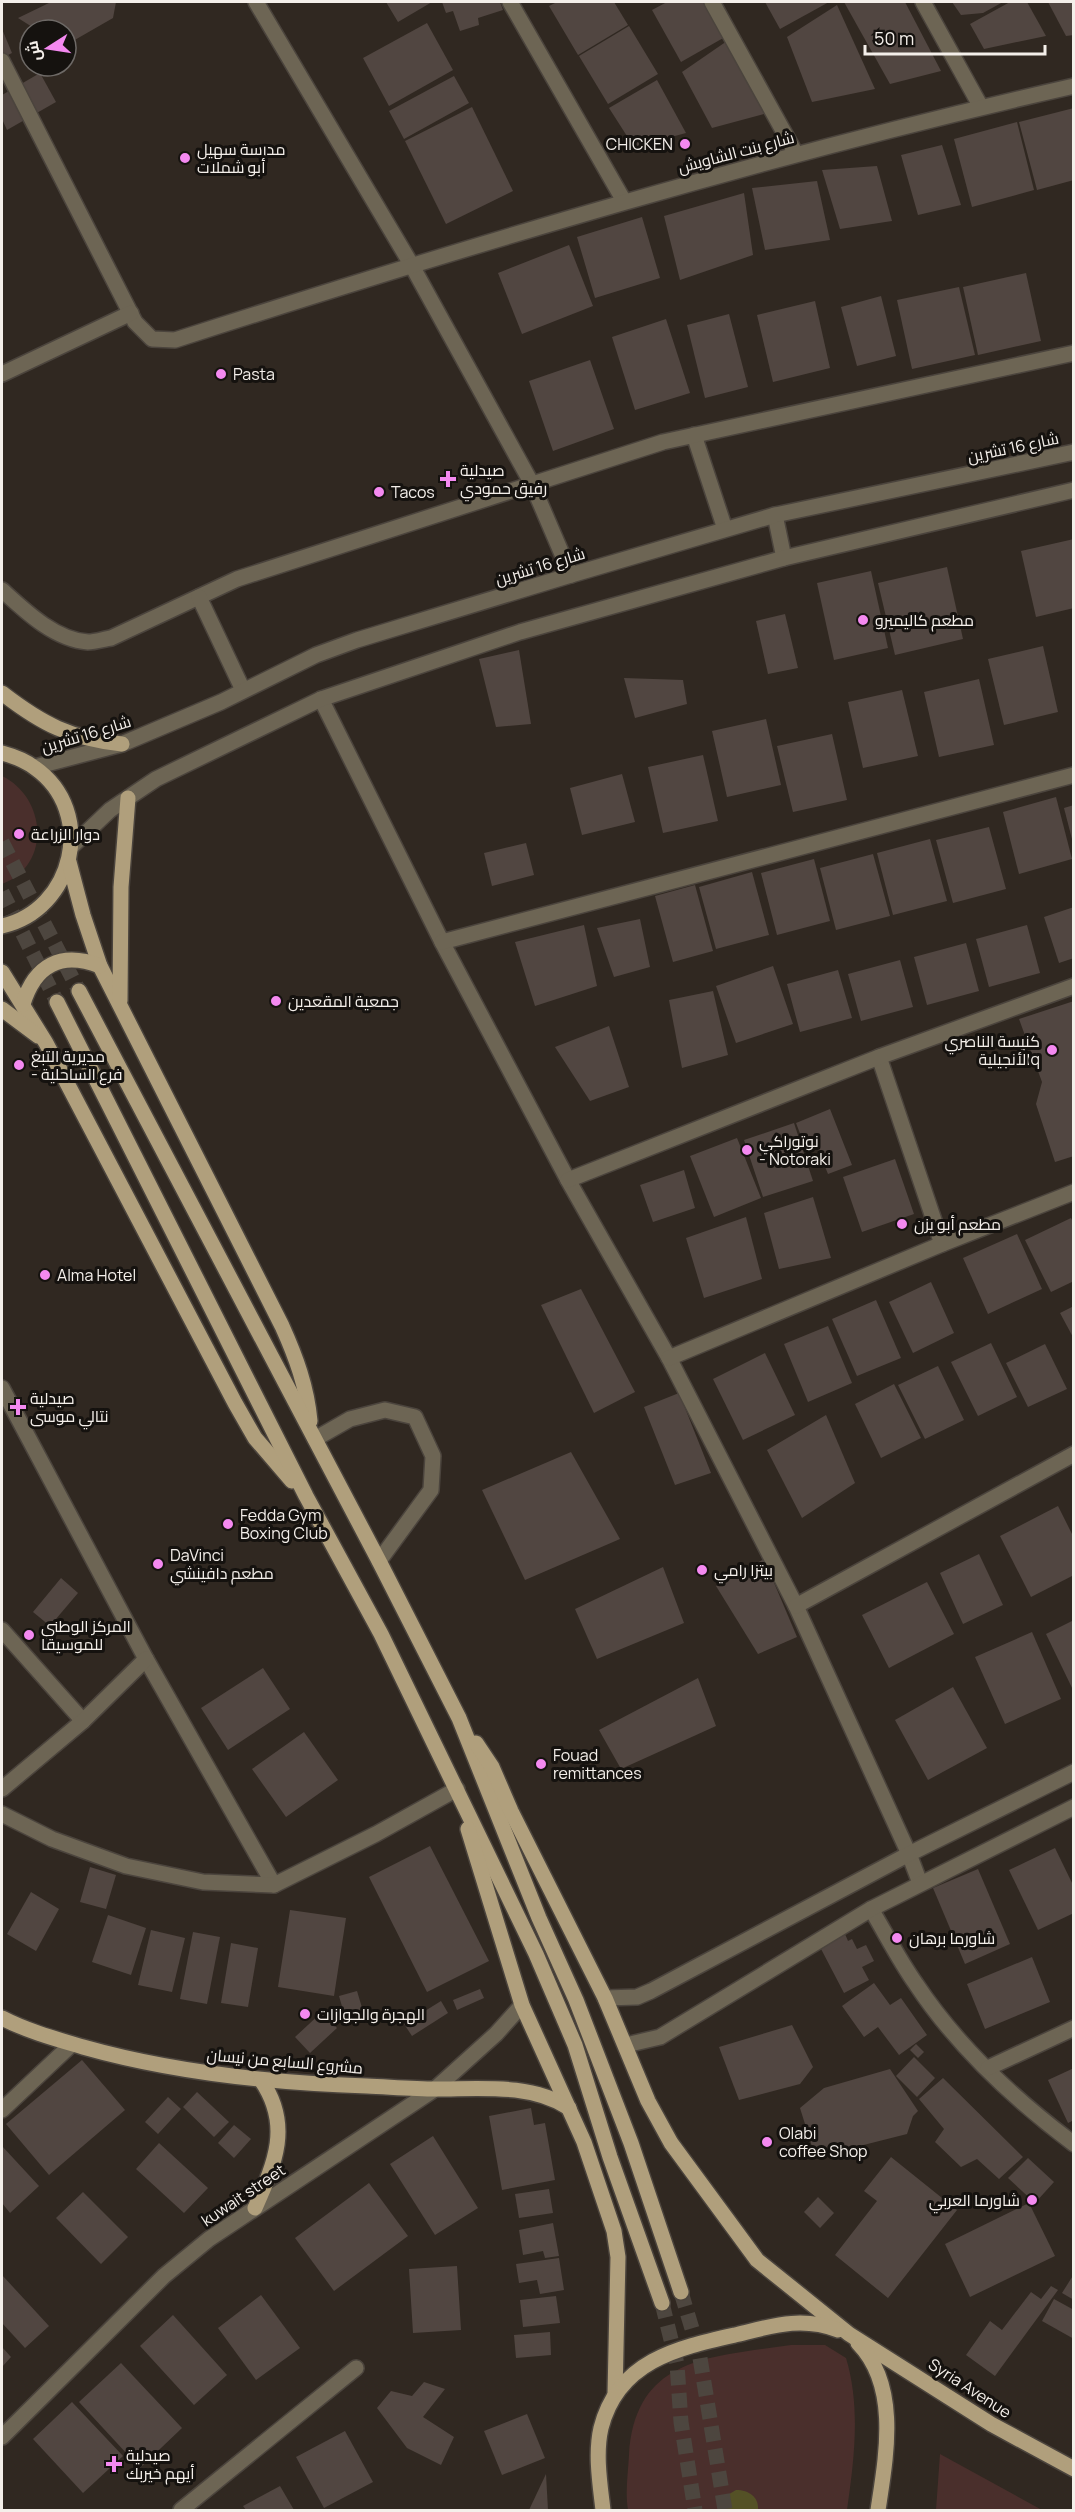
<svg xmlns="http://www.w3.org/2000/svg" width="1075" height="2512" viewBox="0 0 1075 2512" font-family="Manrope,Cairo,sans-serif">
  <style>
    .green { fill: #4a2f2c }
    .water { fill: #545126 }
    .building { fill: #514641 }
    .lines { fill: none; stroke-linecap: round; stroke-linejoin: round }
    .major-tunnel { stroke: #4d463f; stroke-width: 15; stroke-dasharray: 15 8; stroke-linecap: butt }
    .minor-casing { stroke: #4b443d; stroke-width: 18 }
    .major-casing { stroke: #4b443d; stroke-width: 18 }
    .minor { stroke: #6d6554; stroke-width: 15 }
    .major { stroke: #b09f7c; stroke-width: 15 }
    .poi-dot { fill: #f489f0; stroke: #15120f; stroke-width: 2 }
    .labels { text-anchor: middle; stroke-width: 6; stroke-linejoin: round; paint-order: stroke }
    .poi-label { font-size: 16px; fill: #f4efea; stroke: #15120f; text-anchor: start }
    .street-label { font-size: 16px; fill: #f4efea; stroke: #15120f }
  </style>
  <rect width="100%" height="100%" fill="#302821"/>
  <g class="green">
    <path d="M2,776c44,21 50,89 0,108z"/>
    <path d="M791,2345h34l21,13c15,49 8,103 1,152h-219c-3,-18 0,-36 1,-55 6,-99 83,-98 162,-110z"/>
    <polygon points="940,2454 1042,2510 936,2510"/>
  </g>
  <path class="water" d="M736,2490c13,0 23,7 22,20h-36l4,-14z"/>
  <g class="building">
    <polygon points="51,2 116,2 113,18 66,45 66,30 37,30 18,18"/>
    <polygon points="386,2 432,2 398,22"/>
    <polygon points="442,2 500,2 503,10 478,18 479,25 460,31 453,11 446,13"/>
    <polygon points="557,2 614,2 628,25 578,55 549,6"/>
    <polygon points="667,2 705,2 725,37 681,62 652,10"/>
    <polygon points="765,2 829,2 780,29"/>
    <polygon points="844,2 905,2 941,71 890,84"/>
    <polygon points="952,2 1003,2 983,13 961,15"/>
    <polygon points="1010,2 1027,2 1046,36 984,49 970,24"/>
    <polygon points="1048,2 1074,2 1074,35 1066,36"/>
    <polygon points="837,5 875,89 812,102 787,37"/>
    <polygon points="427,23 453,70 389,106 363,58"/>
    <polygon points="629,26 658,74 608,104 579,56"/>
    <polygon points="2,29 12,53 2,58"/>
    <polygon points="727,41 768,113 712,128 682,72"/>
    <polygon points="40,73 56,102 7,130 2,119 2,95"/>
    <polygon points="454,76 469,103 404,139 389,111"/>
    <polygon points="657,80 686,133 634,147 609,108"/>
    <polygon points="472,107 513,191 446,224 405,141"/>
    <polygon points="1074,108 1074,180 1037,190 1019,122"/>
    <polygon points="1017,122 1034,190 972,207 954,139"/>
    <polygon points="942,145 961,205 918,215 901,155"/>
    <polygon points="877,166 892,221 840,229 822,170"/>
    <polygon points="817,181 830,240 765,250 752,188"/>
    <polygon points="744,193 753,255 680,280 664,216"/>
    <polygon points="642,217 660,278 595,298 577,237"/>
    <polygon points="569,245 593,306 522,334 498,273"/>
    <polygon points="1026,273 1041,341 978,355 963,287"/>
    <polygon points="959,287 975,355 912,369 897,300"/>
    <polygon points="881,296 896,356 857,366 841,307"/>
    <polygon points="815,301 830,368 773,382 757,315"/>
    <polygon points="729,314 748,387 705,398 687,325"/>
    <polygon points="666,319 690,393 635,410 612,337"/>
    <polygon points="590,360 614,429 553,451 529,381"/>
    <polygon points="1074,539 1074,608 1036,617 1021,551"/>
    <polygon points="947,567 963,639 895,655 878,583"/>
    <polygon points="871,571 888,648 834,660 817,583"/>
    <polygon points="785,614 798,668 768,674 756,621"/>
    <polygon points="1043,646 1058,712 1004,725 988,659"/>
    <polygon points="519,650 531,724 496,727 479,659"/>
    <polygon points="624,678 683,680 687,704 635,718"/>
    <polygon points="979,679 994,745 939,757 924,692"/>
    <polygon points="902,690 918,756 863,768 848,702"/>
    <polygon points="766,719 781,785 727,797 712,731"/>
    <polygon points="832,734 847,800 793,812 777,746"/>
    <polygon points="703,755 718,821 663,833 648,767"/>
    <polygon points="622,774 635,822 582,835 570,788"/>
    <polygon points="1056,797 1072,859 1019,874 1003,812"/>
    <polygon points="1074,805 1074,843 1073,843 1064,808"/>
    <polygon points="989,827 1006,889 953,903 936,840"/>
    <polygon points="930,839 947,901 893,915 877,853"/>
    <polygon points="526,843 534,875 492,886 484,853"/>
    <polygon points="873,854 890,916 836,930 820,868"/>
    <polygon points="814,859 830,921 777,935 761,873"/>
    <polygon points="752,872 769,935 716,949 699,887"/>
    <polygon points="695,885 713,951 673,962 655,896"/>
    <polygon points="1074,907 1074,958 1059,963 1044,917"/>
    <polygon points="640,919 650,967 614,977 597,928"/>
    <polygon points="584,925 597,986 535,1006 515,942"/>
    <polygon points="1027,925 1040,973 989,987 976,939"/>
    <polygon points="966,943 979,991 927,1005 914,957"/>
    <polygon points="900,960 913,1007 861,1021 848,974"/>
    <polygon points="773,966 793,1024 736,1043 716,986"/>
    <polygon points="838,970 852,1018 800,1032 787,984"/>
    <polygon points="713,991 728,1055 682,1068 669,1000"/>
    <polygon points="1074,1001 1074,1156 1055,1162 1036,1104 1042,1082 1019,1019"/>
    <polygon points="609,1026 629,1087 590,1101 555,1047"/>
    <polygon points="830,1109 852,1165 828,1174 814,1140 804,1144 796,1123"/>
    <polygon points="794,1123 813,1181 763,1197 744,1140"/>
    <polygon points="737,1138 761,1198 714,1217 690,1156"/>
    <polygon points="895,1159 914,1214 862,1232 843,1177"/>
    <polygon points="684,1170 695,1208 653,1222 640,1185"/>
    <polygon points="813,1197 831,1258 779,1269 764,1213"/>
    <polygon points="746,1217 762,1279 704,1298 686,1238"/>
    <polygon points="1071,1218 1074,1224 1074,1281 1051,1292 1025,1240"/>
    <polygon points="1017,1234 1042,1289 988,1314 963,1258"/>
    <polygon points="931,1282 954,1333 913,1353 889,1302"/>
    <polygon points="581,1289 635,1392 594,1413 541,1305"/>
    <polygon points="876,1300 901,1358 857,1376 832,1319"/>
    <polygon points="1074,1306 1074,1339 1060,1313"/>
    <polygon points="828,1326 852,1383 808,1402 784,1344"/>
    <polygon points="991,1343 1017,1397 978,1416 951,1362"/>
    <polygon points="1045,1344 1067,1389 1028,1407 1006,1363"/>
    <polygon points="765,1353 795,1415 743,1440 713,1379"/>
    <polygon points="938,1366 964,1420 925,1439 898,1385"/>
    <polygon points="894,1384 921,1438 881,1458 855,1404"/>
    <polygon points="679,1393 711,1473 675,1485 644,1407"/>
    <polygon points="826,1415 855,1483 802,1518 767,1450"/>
    <polygon points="571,1452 620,1539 525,1580 482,1490"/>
    <polygon points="1058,1506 1074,1538 1074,1575 1031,1597 1000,1536"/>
    <polygon points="979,1554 1003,1605 963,1624 940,1573"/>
    <polygon points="764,1559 797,1637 758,1654 716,1586"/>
    <polygon points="663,1567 684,1623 597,1659 575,1609"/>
    <polygon points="61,1578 78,1593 50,1626 33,1612"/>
    <polygon points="927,1582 954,1634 889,1668 862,1615"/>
    <polygon points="1074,1620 1074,1692 1046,1634"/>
    <polygon points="1032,1632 1061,1699 1005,1724 975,1657"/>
    <polygon points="263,1668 290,1709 228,1750 201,1708"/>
    <polygon points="698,1678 716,1726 621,1769 599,1730"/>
    <polygon points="953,1687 987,1748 928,1780 895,1720"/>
    <polygon points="304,1732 338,1780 286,1817 252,1769"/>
    <polygon points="430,1846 489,1961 427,1992 369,1877"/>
    <polygon points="1055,1848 1074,1887 1074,1913 1038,1930 1009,1870"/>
    <polygon points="90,1867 116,1875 106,1909 80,1902"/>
    <polygon points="978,1869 1010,1944 965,1964 933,1888"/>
    <polygon points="31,1892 59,1909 36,1951 7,1934"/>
    <polygon points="290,1910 346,1918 334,1996 278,1987"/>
    <polygon points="108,1915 146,1928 131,1975 92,1962"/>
    <polygon points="151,1930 185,1938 172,1992 138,1985"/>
    <polygon points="193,1932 220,1937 207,2004 180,1999"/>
    <polygon points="845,1934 848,1941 852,1939 857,1949 866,1945 874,1961 862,1967 869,1980 844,1993 820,1947"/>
    <polygon points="231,1943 258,1948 248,2007 221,2003"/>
    <polygon points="1032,1957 1050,2002 985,2029 967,1984"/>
    <polygon points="874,1983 890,2005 901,1998 927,2035 899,2055 878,2027 864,2037 842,2006"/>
    <polygon points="480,1989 484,1998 457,2010 453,2000"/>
    <polygon points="357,1991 363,2011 345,2017 339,1996"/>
    <polygon points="441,2001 448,2013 412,2036 404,2024"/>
    <polygon points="322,2012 337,2028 310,2053 295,2037"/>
    <polygon points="792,2025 813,2067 800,2084 739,2100 719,2047"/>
    <polygon points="916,2044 924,2052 918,2058 910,2050"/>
    <polygon points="914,2057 935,2078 917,2097 896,2076"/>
    <polygon points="82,2060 125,2110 49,2175 6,2124"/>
    <polygon points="1074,2068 1074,2120 1068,2123 1048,2080"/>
    <polygon points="890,2069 918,2111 913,2116 907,2134 824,2155 814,2153 800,2108 824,2088"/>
    <polygon points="943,2078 1023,2157 999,2179 977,2159 961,2167 935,2142 944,2129 919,2099"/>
    <polygon points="197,2092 229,2122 214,2137 183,2107"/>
    <polygon points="168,2097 181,2109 158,2134 145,2122"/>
    <polygon points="531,2108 534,2125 545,2123 555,2180 502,2190 489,2116"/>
    <polygon points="234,2125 251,2139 234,2158 218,2143"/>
    <polygon points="433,2136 478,2208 435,2235 390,2164"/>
    <polygon points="159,2143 208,2188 184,2213 136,2169"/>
    <polygon points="2,2146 39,2186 10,2213 2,2203"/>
    <polygon points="891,2157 957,2210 888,2298 835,2255 877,2201 864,2191"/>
    <polygon points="1028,2158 1054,2182 1035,2203 1008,2178"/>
    <polygon points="369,2183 408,2236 334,2291 295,2238"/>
    <polygon points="549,2189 553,2213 519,2218 515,2194"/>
    <polygon points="83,2192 128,2237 101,2264 56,2218"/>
    <polygon points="818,2197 834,2213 820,2228 804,2212"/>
    <polygon points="1029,2203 1055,2256 970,2297 945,2244"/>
    <polygon points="553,2223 559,2256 545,2258 543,2251 523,2255 519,2230"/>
    <polygon points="559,2258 564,2290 540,2294 537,2280 519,2283 516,2264"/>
    <polygon points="457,2266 461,2330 413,2333 409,2269"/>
    <polygon points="1074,2274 1074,2300 1062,2293"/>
    <polygon points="2,2275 49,2326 25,2348 2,2323"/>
    <polygon points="1051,2286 1058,2290 995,2376 966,2355 990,2321 1002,2330 1031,2292 1041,2299"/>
    <polygon points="261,2295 300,2348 256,2380 218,2328"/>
    <polygon points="556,2296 560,2323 523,2327 520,2300"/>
    <polygon points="1054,2299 1074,2310 1074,2339 1042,2321"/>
    <polygon points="173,2315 227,2375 194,2405 140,2346"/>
    <polygon points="550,2332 551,2355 516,2358 514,2335"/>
    <polygon points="2,2347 11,2357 2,2367"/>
    <polygon points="121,2363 182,2428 140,2468 79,2402"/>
    <polygon points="424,2382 445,2389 423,2417 454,2437 441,2465 407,2448 377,2408 391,2391 412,2396"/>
    <polygon points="72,2402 123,2456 83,2493 33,2439"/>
    <polygon points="527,2414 545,2458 502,2475 484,2431"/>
    <polygon points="345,2431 373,2482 324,2508 296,2457"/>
    <polygon points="546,2474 548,2510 529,2510"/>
    <polygon points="280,2486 294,2510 246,2510 243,2506"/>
  </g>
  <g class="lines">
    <g class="major-tunnel">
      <polyline points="2,842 79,991"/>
      <polyline points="2,892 57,1002"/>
      <polyline points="681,2292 699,2352 725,2510"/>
      <polyline points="662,2303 677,2364 681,2422 695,2510"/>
    </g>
    <g class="minor-casing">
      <g id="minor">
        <polyline points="256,2 411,264 532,484 571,575"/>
        <polyline points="510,2 624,201"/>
        <polyline points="712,2 796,154"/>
        <polyline points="923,2 981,107"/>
        <path d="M2,61l133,261 17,17 23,1c296,-95 594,-185 899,-254"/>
        <polyline points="2,374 131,313"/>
        <polyline points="694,435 725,529"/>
        <polyline points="775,515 784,558"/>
        <path d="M2,590c23,21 53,50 86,52 7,0 16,-3 23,-4l126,-59 426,-137 411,-89"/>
        <polyline points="199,597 243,690"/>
        <polyline points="321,699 442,942 568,1180 669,1358 796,1606 909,1854 920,1883"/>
        <polyline points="35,767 122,744 221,702 316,655 357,640 571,575 775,515 1074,452"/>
        <polyline points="71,847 110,810 156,779 321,699 520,632 784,558 1074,490"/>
        <polyline points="442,942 1074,775"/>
        <polyline points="879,1057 942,1244"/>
        <polyline points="568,1180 879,1057 1074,986"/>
        <polyline points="669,1358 942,1244 1074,1192"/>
        <polyline points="2,1388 146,1659 274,1885"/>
        <polyline points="315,1439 350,1419 385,1410 415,1417 433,1456 431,1490 379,1561"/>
        <polyline points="796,1606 1074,1454"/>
        <polyline points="2,1630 83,1721"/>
        <polyline points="2,1789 83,1721 146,1659"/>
        <polyline points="2,1814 52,1839 126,1866 203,1882 274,1885 376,1834 457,1789"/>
        <path d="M871,1909c15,25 28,51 45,75 41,62 98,115 158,160"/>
        <polyline points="605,1998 637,1997 651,1991 909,1854 1074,1772"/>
        <polyline points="626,2045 660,2037 871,1909 1074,1807"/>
        <polyline points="988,2068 1074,2028"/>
        <polyline points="2,2110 72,2044"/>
        <polyline points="2,2437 164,2276 209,2239 435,2089 496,2034 522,2005"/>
        <polyline points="181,2510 356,2368"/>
      </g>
    </g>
    <g class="major-casing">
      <g id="major">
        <path d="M2,693c40,31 69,46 120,51"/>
        <path d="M2,753c11,3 23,7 33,15 62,44 39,142 -33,158"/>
        <path d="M69,862l14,53 17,51 182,360c14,31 25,61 28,95"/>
        <polyline points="2,972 46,1043 235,1403 255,1438 292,1481"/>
        <polyline points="79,991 379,1561 459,1718 539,1918 576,2000 631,2143 681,2292"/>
        <polyline points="120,1001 121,887 128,798"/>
        <polyline points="57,1002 306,1496 381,1634 536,1954 575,2045 610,2157 662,2303"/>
        <path d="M23,1004c12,-39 38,-53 77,-38"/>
        <polyline points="2,1009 38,1036"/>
        <polyline points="476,1743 492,1767 511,1811 605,1998 648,2101 671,2143 757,2260 849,2334 991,2424 1074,2469"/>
        <polyline points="468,1829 522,2005 584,2142 614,2231 618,2257 615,2394"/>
        <path d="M2,2018c25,13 54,21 81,29 92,26 189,36 284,39 23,1 46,3 69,3 44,0 95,-6 133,19"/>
        <path d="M255,2208c20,-45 37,-83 6,-128"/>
        <path d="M858,2343c42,43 28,114 20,167"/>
        <path d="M603,2510c-3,-26 -8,-56 -2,-82 17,-67 76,-80 134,-93 37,-9 66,-19 103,-5"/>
      </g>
    </g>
    <use href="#minor" class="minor"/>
    <use href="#major" class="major"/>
  </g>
  <g class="poi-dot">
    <circle cx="685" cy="144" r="6"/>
    <circle cx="185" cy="158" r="6"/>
    <circle cx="221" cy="374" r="6"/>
    <path d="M445 470h6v6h6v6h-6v6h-6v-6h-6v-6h6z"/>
    <circle cx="379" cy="492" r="6"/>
    <circle cx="863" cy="620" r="6"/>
    <circle cx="19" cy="834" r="6"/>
    <circle cx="276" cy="1001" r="6"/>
    <circle cx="1052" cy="1050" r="6"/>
    <circle cx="19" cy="1065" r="6"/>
    <circle cx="747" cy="1150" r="6"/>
    <circle cx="902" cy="1224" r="6"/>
    <circle cx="45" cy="1275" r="6"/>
    <path d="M15 1398h6v6h6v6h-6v6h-6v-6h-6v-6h6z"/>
    <circle cx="228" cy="1524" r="6"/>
    <circle cx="158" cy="1564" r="6"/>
    <circle cx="702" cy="1570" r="6"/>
    <circle cx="29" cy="1635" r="6"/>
    <circle cx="541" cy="1764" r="6"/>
    <circle cx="897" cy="1938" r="6"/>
    <circle cx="305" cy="2014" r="6"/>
    <circle cx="767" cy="2142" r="6"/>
    <circle cx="1032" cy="2200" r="6"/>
    <path d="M111 2455h6v6h6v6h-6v6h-6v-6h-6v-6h6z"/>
  </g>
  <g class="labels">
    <g class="poi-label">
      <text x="673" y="150" text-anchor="end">CHICKEN</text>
      <text x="197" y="155">مدرسة سهيل<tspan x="197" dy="18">أبو شملات</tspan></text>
      <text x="233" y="380">Pasta</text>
      <text x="460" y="476">صيدلية<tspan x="460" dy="18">رفيق حمودي</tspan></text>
      <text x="391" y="498">Tacos</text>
      <text x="875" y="626">مطعم كاليميرو</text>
      <text x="31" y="840">دوار الزراعة</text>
      <text x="288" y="1007">جمعية المقعدين</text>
      <text x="1040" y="1047" text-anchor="end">كنيسة الناصري<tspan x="1040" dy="18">الأنجيليةq</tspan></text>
      <text x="31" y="1062">مديرية التبغ<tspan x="31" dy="18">- فرع الساحلية</tspan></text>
      <text x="759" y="1147">نوتوراكي<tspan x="759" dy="18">- Notoraki</tspan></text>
      <text x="914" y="1230">مطعم أبو يزن</text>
      <text x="57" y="1281">Alma Hotel</text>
      <text x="30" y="1404">صيدلية<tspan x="30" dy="18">نتالي موسى</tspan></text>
      <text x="240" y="1521">Fedda Gym<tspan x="240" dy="18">Boxing Club</tspan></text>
      <text x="170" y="1561">DaVinci<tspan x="170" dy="18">مطعم دافينشي</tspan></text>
      <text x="714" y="1576">بيتزا رامي</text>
      <text x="41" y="1632">المركز الوطني<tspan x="41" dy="18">للموسيقا</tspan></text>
      <text x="553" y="1761">Fouad<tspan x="553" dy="18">remittances</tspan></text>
      <text x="909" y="1944">شاورما برهان</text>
      <text x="317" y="2020">الهجرة والجوازات</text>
      <text x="779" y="2139">Olabi<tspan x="779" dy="18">coffee Shop</tspan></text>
      <text x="1020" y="2206" text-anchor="end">شاورما العربي</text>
      <text x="126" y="2461">صيدلية<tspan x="126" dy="18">أيهم خيربك</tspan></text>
    </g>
    <g class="street-label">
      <text transform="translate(736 152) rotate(-15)" y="6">شارع بنت الشاويش</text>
      <text transform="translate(1013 447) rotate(-12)" y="6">شارع 16 تشرين</text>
      <text transform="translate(540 566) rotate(-17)" y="6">شارع 16 تشرين</text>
      <text transform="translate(86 734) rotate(-17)" y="6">شارع 16 تشرين</text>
      <text transform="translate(285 2061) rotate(5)" y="6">مشروع السابع من نيسان</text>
      <text transform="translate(243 2195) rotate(-34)" y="6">kuwait street</text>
      <text transform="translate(970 2388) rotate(33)" y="6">Syria Avenue</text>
    </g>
  </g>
  <rect width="1075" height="2512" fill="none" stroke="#f4efea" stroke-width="6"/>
  <g transform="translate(48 48) rotate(258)"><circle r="28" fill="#15120f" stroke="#6e6a67" stroke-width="1.5"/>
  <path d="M0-4.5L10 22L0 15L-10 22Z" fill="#f489f0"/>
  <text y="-9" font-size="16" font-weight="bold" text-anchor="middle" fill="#f4efea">ش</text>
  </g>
  <path d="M865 45v9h180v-9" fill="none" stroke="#f4efea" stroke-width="3"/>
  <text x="874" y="45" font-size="18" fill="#f4efea" stroke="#15120f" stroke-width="4.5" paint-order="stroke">50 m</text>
</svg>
